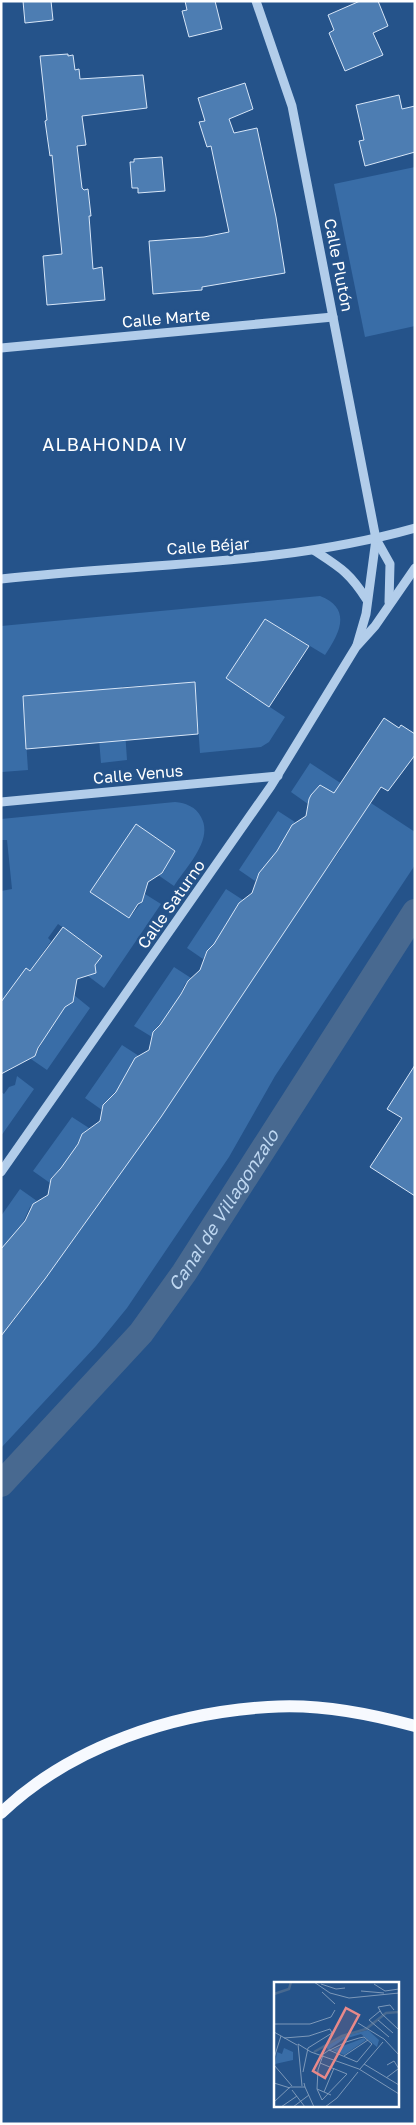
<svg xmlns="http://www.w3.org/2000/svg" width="416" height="2125" viewBox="0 0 416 2125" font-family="'Golos Text',sans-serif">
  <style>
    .green { fill: #396da7 }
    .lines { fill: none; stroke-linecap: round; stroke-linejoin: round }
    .canal { stroke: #486990; stroke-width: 26 }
    .building { fill: #4d7db2; stroke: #d7e6f8 }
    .minor { stroke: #b2cdea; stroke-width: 9 }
    .major { stroke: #f6f9fe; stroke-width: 12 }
    .labels { text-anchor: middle; stroke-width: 5; stroke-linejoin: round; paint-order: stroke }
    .street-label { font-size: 16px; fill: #fff; stroke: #25538a }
    .neighbourhood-label { font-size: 18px; letter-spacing: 1px; fill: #fff; stroke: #25538a }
    .water-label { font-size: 18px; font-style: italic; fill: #bed7f1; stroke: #25538a }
    .inset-river { fill: none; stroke: #486990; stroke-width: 2.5 }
    .inset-road { fill: none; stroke: #7c98b9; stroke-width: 1 }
    .view { fill: #e88989; fill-opacity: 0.15; stroke: #e88989; stroke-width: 2.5 }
    .inset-edge { fill: none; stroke: #fff; stroke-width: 2.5 }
  </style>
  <rect width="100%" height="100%" fill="#25538a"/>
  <g class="green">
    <polygon points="415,167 415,326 365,337 334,184"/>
    <path d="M320,596c33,13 19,38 5,59l-60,-36 -39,59 59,39 -16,25 -8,5 -61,6 -5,-71 -73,5 5,73 -26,3 -6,-72 -72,5 5,74 -26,2 -1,-146z"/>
    <polygon points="310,763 415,832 415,865 275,1076 229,1157 127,1308 96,1346 1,1448 1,1318 11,1324 26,1304 23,1302 5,1246 1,1249 1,1216 20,1189 37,1201 30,1207 24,1220 66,1250 105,1195 58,1172 51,1178 50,1183 33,1171 72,1117 89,1128 82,1134 76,1147 117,1176 152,1118 115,1092 103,1105 102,1110 85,1098 122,1045 139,1056 170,1103 165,1018 153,1032 152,1037 134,1026 174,967 191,978 185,984 179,997 222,1025 236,1004 212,948 207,951 203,959 187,948 226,889 243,900 237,906 235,912 273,947 263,870 259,873 255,881 239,870 278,811 295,822 289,829 288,834 326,870 341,849 338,846 349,835 363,814 321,785 309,799 308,804 291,792"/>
    <path d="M175,802c11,1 21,5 26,15 13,23 -15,50 -27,69l-16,-11 6,-4 2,-7 -47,47 10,7 13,-16 3,-8 16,10 -57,84 -16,-12 6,-4 1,-7 7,-10 -44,-31 -10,14 3,3 -21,30 -4,-3 -10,14 50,23 5,-2 3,-8 16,13 -43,62 -16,-11 4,-3 8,-15 -42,-30v-120l11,-2 -5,-49h-6v-21z"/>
    <polygon points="17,1076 34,1089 1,1136 1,1092 4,1094 9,1087 15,1085"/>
  </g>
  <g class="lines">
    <path class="canal" id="s1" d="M1,1484l140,-151 43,-60 231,-361"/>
  </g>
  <g class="building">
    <polygon points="23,1 51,1 53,20 25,23"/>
    <polygon points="185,1 215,1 222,29 189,37 182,11 187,10"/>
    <polygon points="360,1 378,1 388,26 373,33 383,55 345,71 329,33 334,30 328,15"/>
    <polygon points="68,54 68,56 73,55 75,70 79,69 80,79 143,75 147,108 82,116 86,145 77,146 82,188 84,190 88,189 91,216 89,216 93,269 102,267 105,300 47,305 43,256 62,254 52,155 50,156 45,121 47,120 40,56"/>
    <polygon points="245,83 253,109 229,119 234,133 257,128 276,217 285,273 202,287 202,290 153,294 149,241 204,237 229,232 211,146 207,147 199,122 205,121 198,98"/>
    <polygon points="399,95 402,109 415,106 415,152 365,166 359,141 364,140 356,105"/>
    <polygon points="162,157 165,191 138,193 138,188 132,188 130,162 134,162 134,159"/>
    <polygon points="265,619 309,646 269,707 226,678"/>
    <polygon points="195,682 198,734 26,749 23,696"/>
    <polygon points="384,718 399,728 401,725 415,734 415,755 388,791 381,787 161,1117 45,1279 1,1336 1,1249 25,1221 33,1204 48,1195 51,1179 61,1168 78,1144 82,1134 100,1121 103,1105 116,1092 135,1058 149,1050 153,1032 160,1025 181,994 188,981 200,970 207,951 214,944 239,903 252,893 259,873 277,851 292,825 306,816 309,799 311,795 320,785 334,793"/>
    <polygon points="136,824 175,851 162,873 148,882 142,902 138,904 129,918 90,892"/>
    <polygon points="63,927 102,956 95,965 96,973 77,979 73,1002 65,1007 38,1048 35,1056 1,1074 1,1002 26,968 30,971"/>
    <polygon points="415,1065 415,1196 370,1167 402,1118 387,1109"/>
  </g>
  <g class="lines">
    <g class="minor">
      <polyline points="256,1 292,106 376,539 366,614 357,645"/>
      <polyline points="1,348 333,317"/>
      <polyline points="376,539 390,564 389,602"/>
      <path d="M315,551c26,17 35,22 52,49"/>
      <path d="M1,579c139,-16 279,-13 414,-51"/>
      <polyline points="1,802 278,776"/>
      <polyline points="1,1172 271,786 356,647 375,626 415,568"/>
    </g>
    <path class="major" d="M1,1813c70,-67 172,-100 267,-106 49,-4 100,6 147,19"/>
  </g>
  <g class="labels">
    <g class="street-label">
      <text transform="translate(339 265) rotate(79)" y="6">Calle Plutón</text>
      <text transform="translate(166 318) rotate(-5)" y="6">Calle Marte</text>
      <text transform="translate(208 546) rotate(-4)" y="6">Calle Béjar</text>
      <text transform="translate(138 774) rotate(-5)" y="6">Calle Venus</text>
      <text transform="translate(171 904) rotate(-55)" y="6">Calle Saturno</text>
    </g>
    <g class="neighbourhood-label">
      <text x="115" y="451">ALBAHONDA IV</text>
    </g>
    <g class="water-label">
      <text dy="6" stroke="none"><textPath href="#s1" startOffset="354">Canal de Villagonzalo</textPath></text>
    </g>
  </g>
  <g transform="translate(274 1982)">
    <rect width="125" height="125" fill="#25538a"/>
    <path d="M94,48l11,10 -2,7 -16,-13 -17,5 -16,11 -2,-4 18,-10zM90,56l2,2 -22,15 -12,-5zM10,66l9,4v8l-18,4 2,-12 5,2z" fill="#396da7"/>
    <path class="inset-river" d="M0,12l15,-5 2,-7M40,70l28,-16 24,-7 20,-16 13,-1"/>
    <path class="inset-road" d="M40,0l16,11 19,5 50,-5M47,2l15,5 9,-1M100,2l11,7 14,-2M87,9l23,2M48,10l13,12M120,28l-4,-5 -12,2 4,7 16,15M106,29l-11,9 20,17M104,38l15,13M84,41l26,16 15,16M0,42h36l21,-7 4,-7M0,50l23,13M10,56l25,-2 21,-7 2,4 -24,15 -5,24M48,72l3,-1 4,-3h1l16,-8 13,-4 5,-1 8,7 -15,18 -28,-12M70,74l24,-16M0,76l7,-22M46,81l27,11 -25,26 -5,-11 1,-19 5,-15v-1M90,82l35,21M0,83l18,21M113,83l7,-4 5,8M86,87l23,-27M112,96l12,-9M0,101l16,5M28,104l-4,-42 13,8 48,17 40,25M31,105l9,20M43,107l14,6M18,108l13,17M50,110l10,-24M0,120l16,-15h15l-1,-4M7,125l16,-11M19,125l16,-12M51,125l12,-9 21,-26"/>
    <path class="view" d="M72,26l13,7 -34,63 -12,-7z"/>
    <rect width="125" height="125" class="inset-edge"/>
  </g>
  <rect width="416" height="2125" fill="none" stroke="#ffffff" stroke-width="5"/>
</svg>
